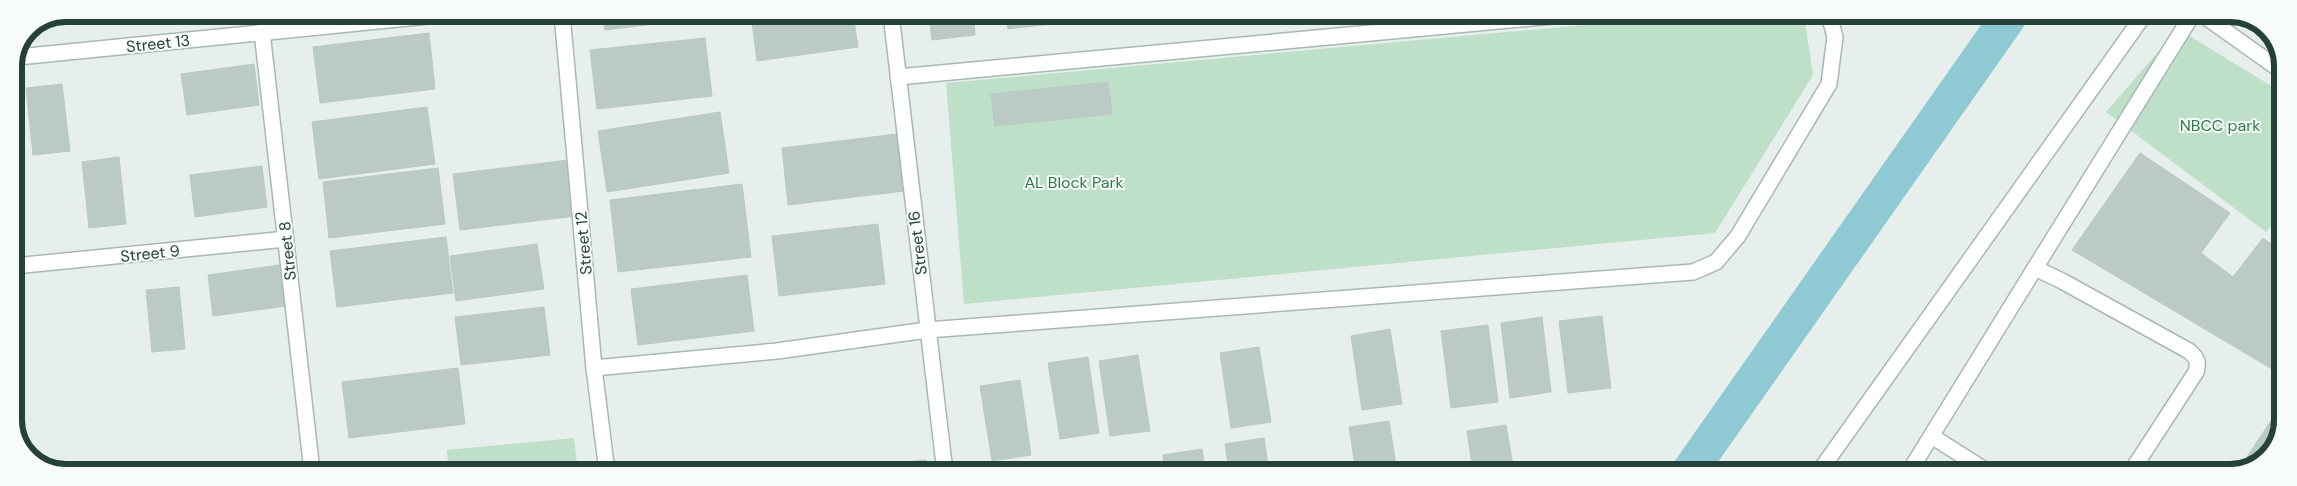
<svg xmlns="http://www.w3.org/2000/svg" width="2297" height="486" viewBox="0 0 2297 486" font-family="'DM Sans',sans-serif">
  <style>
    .green { fill: #bfe0c8 }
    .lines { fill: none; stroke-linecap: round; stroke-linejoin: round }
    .canal { stroke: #8ec9d4; stroke-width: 36 }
    .building { fill: #bbcac4; stroke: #b8c9c2 }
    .service-casing { stroke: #a8b8b2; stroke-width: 18 }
    .minor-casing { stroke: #a8b8b2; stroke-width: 18 }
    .service { stroke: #fff; stroke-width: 15 }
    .minor { stroke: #fff; stroke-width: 15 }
    .labels { text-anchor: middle; stroke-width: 4; stroke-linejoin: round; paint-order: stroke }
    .street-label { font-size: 16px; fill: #24423a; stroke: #f7fbf9 }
    .park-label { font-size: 16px; fill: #2d7a4b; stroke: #f7fbf9 }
    .rim { fill: none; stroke: #24423a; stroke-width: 6 }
  </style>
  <rect width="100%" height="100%" fill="#e6efeb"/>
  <g class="green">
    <polygon points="1706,14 1804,15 1813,75 1715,233 964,304 946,83"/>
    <polygon points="2178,29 2283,93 2283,212 2266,232 2106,112"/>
    <polygon points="574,438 578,472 448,471 447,450"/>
  </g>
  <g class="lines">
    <polyline class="canal" points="1689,472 2010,15"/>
  </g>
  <g class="building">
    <polygon points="603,14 720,14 721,16 605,30"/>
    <polygon points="751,14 853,14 858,47 757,61"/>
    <polygon points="929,14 973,14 975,35 932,40"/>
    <polygon points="1006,14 1050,14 1051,24 1008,29"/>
    <polygon points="1069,14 1112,14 1113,15 1069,20"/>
    <polygon points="1184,14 1217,14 1185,18"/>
    <polygon points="429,33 435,89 320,103 313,47"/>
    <polygon points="705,38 712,96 597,109 590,50"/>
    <polygon points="254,64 259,105 187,115 181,74"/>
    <polygon points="1108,82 1112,114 995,126 991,94"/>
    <polygon points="62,84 70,151 33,155 26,88"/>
    <polygon points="427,107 435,164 319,179 312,122"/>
    <polygon points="720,112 729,173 607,192 598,131"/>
    <polygon points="897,134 904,191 788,205 782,148"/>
    <polygon points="18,139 24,180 14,182 14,140"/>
    <polygon points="2140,153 2230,213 2201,253 2233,277 2263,238 2283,252 2282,375 2072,250"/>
    <polygon points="119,157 126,224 89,228 82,162"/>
    <polygon points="569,160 576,216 460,230 453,174"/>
    <polygon points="262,166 267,207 195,217 190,175"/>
    <polygon points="438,168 445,224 329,238 323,182"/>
    <polygon points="742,184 751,257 618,272 610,200"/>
    <polygon points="878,224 885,284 779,296 772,236"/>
    <polygon points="446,237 453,293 337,307 330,251"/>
    <polygon points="537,244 544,289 456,301 450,256"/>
    <polygon points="280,265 286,306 213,316 208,275"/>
    <polygon points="747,275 754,331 638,345 631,289"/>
    <polygon points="179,287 185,349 152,352 146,290"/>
    <polygon points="544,307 550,355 461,365 455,317"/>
    <polygon points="1602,316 1611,388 1568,393 1559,321"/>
    <polygon points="1542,317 1551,392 1510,398 1501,323"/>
    <polygon points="1488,325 1498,402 1451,408 1441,331"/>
    <polygon points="1390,329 1402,404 1362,410 1351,336"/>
    <polygon points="1259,347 1271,422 1231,428 1220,353"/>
    <polygon points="1138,355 1150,431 1110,436 1099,361"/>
    <polygon points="1088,357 1099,433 1060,439 1048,363"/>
    <polygon points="458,368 465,424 349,438 342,382"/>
    <polygon points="1020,380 1031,455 992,461 980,386"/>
    <polygon points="2282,404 2282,429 2265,459 2239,469"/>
    <polygon points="1389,421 1397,472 1356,472 1349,427"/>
    <polygon points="1506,425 1514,472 1473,472 1467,431"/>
    <polygon points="1264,438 1269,472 1229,472 1225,444"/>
    <polygon points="1202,449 1205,472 1165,472 1163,455"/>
    <polygon points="926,460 927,472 805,472 805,471"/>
    <polygon points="1089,465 1090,472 1050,472 1050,470"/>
  </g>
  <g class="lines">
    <g class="service-casing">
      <g id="service">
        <polyline points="2203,15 2283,72"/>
        <polyline points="2035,268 2192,15"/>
        <polyline points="1933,437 1988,472"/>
        <path d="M1909,472l126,-204 27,13 127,70c8,7 10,11 7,21l-65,100"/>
      </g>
    </g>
    <g class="minor-casing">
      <g id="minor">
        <polyline points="562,14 594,368 607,472"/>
        <polyline points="891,14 945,472"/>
        <polyline points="262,32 312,471"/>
        <polyline points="18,57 448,14"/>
        <polyline points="898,77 1575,14"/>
        <polyline points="14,266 286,239"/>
        <polyline points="594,368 777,351 927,330 1693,272 1716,262 1738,236 1829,84 1835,37 1829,15"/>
        <polyline points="1819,472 2144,15"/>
      </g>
    </g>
    <use href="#service" class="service"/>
    <use href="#minor" class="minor"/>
  </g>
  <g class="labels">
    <g class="street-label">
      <text transform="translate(158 43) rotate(-6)" y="6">Street 13</text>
      <text transform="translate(583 243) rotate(-95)" y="6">Street 12</text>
      <text transform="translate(917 243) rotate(-97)" y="6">Street 16</text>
      <text transform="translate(287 251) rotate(-96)" y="6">Street 8</text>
      <text transform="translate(150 253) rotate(-6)" y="6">Street 9</text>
    </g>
    <g class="park-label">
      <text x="2220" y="131">NBCC park</text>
      <text x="1074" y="188">AL Block Park</text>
    </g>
  </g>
  <path d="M0 0H2297V486H0ZM66 22H2230A44 44 0 0 1 2274 66V420A44 44 0 0 1 2230 464H66A44 44 0 0 1 22 420V66A44 44 0 0 1 66 22Z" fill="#f7fbf9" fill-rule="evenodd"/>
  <path class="rim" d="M66 22H2230A44 44 0 0 1 2274 66V420A44 44 0 0 1 2230 464H66A44 44 0 0 1 22 420V66A44 44 0 0 1 66 22Z"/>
</svg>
